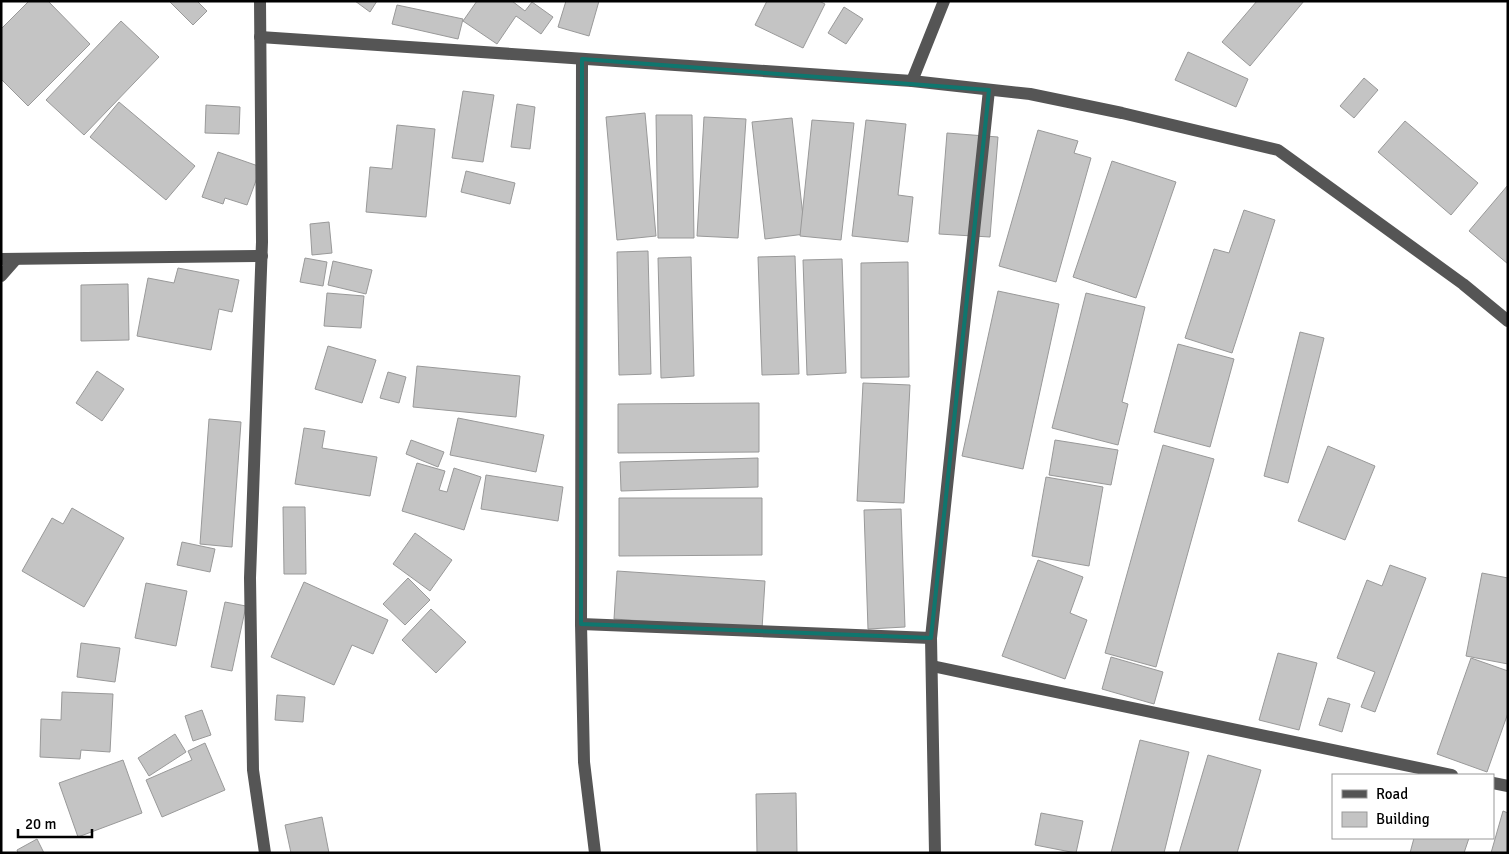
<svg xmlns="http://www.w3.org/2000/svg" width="1509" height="854" viewBox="0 0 1509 854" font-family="Signika,sans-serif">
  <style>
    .building { fill: #c4c4c4; stroke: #999 }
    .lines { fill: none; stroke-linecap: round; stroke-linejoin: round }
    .minor { stroke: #555; stroke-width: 12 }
    .marked { fill: none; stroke: #0f766e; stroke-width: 4; stroke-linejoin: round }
  </style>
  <rect width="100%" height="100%" fill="#fff"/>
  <g class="building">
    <polygon points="29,1 48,1 90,44 28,106 1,79 1,29"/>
    <polygon points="169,1 197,1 207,11 193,25"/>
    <polygon points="355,1 377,1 370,12"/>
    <polygon points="477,1 512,1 525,11 532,2 553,17 541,34 516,16 497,44 463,21"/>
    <polygon points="566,1 599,1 589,36 558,27"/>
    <polygon points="767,1 819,1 825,4 803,48 755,25"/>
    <polygon points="1257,1 1304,1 1250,66 1222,42"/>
    <polygon points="397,5 463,19 458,39 392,24"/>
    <polygon points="844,7 863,19 846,44 828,33"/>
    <polygon points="121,21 159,57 84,135 46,100"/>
    <polygon points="1188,52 1248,79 1236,107 1175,80"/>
    <polygon points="1364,78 1378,90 1354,118 1340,106"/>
    <polygon points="463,91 494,95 483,162 452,158"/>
    <polygon points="119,102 195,166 166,200 90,137"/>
    <polygon points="517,104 535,107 530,149 511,147"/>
    <polygon points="206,105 240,107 239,134 205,133"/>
    <polygon points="645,113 656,236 617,240 606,117"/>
    <polygon points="656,115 692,115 694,238 658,238"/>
    <polygon points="704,117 746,119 738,238 697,236"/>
    <polygon points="792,118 805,234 765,239 752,122"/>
    <polygon points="812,120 854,123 841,240 800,236"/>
    <polygon points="866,120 906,124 898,195 913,197 908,242 852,236"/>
    <polygon points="1405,121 1478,183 1451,215 1378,152"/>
    <polygon points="397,125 435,129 426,217 366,212 370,167 392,169"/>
    <polygon points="1038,130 1078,141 1074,153 1091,158 1056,282 999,266"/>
    <polygon points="947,133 998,137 990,237 939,234"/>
    <polygon points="218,152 261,167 247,205 225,198 223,204 202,197"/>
    <polygon points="1112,161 1176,182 1136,298 1073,277"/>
    <polygon points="466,171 515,183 510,204 461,192"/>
    <polygon points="1508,185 1508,264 1469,231"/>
    <polygon points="1244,210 1275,220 1232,353 1185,338 1214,249 1229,253"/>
    <polygon points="329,222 332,253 312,255 310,224"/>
    <polygon points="648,251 651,374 619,375 617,252"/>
    <polygon points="795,256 799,374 762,375 758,257"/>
    <polygon points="691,257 694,376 661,378 658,258"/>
    <polygon points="305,258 327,262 323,286 300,282"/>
    <polygon points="842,259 846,373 807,375 803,260"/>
    <polygon points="333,261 372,270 366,294 328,285"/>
    <polygon points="908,262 909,377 861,378 861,263"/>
    <polygon points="178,268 239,280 232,312 219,309 211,350 137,336 148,278 174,283"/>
    <polygon points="128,284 129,340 81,341 81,285"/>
    <polygon points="998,291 1059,304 1023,469 962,456"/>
    <polygon points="327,293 364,296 361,328 324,326"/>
    <polygon points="1086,293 1145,307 1122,402 1128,404 1118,445 1052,428"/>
    <polygon points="1300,332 1324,338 1288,483 1264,476"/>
    <polygon points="1178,344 1234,359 1210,447 1154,432"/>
    <polygon points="328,346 376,360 362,403 315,389"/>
    <polygon points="417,366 520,376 516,417 413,407"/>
    <polygon points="97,371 124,389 102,421 76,403"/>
    <polygon points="388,372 406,377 399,403 380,398"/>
    <polygon points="863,383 910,385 904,503 857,501"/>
    <polygon points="759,403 759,452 618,453 618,404"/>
    <polygon points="458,418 544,435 536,472 450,455"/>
    <polygon points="209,419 241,422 232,547 200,544"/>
    <polygon points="304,428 325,431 322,448 377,457 370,496 295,484"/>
    <polygon points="411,440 444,452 438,467 406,454"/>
    <polygon points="1055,440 1118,450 1111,485 1049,475"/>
    <polygon points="1163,445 1214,459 1156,667 1105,653"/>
    <polygon points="1328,446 1375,466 1345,540 1298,521"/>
    <polygon points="758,458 758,487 621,491 620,462"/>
    <polygon points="417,463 445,471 439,490 447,492 454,468 481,477 464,530 402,511"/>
    <polygon points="486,475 563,487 558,521 481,509"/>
    <polygon points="1046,477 1103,487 1089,566 1032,556"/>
    <polygon points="619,498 762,498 762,555 619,556"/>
    <polygon points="283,507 305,507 306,574 284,574"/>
    <polygon points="72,508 124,538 84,607 22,571 52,518 63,524"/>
    <polygon points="901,509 905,627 868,629 864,510"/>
    <polygon points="415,533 452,560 430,591 393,564"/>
    <polygon points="182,542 215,549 210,572 177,565"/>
    <polygon points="1038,560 1083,577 1070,613 1087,620 1065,679 1002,656"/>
    <polygon points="1390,565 1426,578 1375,712 1361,707 1375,672 1337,658 1367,580 1382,586"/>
    <polygon points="617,571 765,581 762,629 614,619"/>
    <polygon points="1482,573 1508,578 1508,664 1466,656"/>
    <polygon points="408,578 430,600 405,625 383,604"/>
    <polygon points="304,582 388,620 373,654 352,645 334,685 271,657"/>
    <polygon points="146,583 187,591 176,646 135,638"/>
    <polygon points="225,602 246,606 232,671 211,667"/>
    <polygon points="431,609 466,642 436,673 402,640"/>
    <polygon points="81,643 120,648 115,682 77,677"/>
    <polygon points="1278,653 1317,663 1299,730 1259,720"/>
    <polygon points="1111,657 1163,672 1154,704 1102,689"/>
    <polygon points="1471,658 1508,671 1508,713 1487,772 1437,754"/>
    <polygon points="62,692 113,694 110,752 81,750 80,759 40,757 41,719 61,720"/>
    <polygon points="277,695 305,697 303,722 275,720"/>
    <polygon points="1328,698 1350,704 1342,732 1319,725"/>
    <polygon points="202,710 211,735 193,741 185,716"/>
    <polygon points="175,734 186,752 149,776 138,758"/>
    <polygon points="1140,740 1189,752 1164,853 1111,853"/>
    <polygon points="205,743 225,790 162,817 146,780 192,760 188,751"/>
    <polygon points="1208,755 1261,770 1237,853 1179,853"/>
    <polygon points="123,760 142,813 78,837 59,783"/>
    <polygon points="796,793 797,853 757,853 756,794"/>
    <polygon points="1503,811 1508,813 1508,853 1491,853"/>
    <polygon points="1041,813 1083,821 1076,853 1035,845"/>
    <polygon points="322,817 329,853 291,853 285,825"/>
    <polygon points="1414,838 1469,838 1464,853 1410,853"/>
    <polygon points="37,839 44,853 18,853 17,850"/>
  </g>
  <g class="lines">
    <g class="minor">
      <polyline points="260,1 262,242 250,578 253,770 265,853"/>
      <polyline points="260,37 912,81 1030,94 1122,113 1278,150 1463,284 1508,321"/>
      <polyline points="582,59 581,624 584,762 595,853"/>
      <polyline points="912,81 944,1"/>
      <polyline points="1,259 262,256"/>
      <polyline points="1,276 16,259"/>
      <polyline points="581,624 931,638"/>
      <polyline points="932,666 1452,775"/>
      <polyline points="1493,783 1508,786"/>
      <polyline points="935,853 931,638 989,90"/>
    </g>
  </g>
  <path class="marked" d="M582,59l407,31 -58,548 -350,-14z"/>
  <rect width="1509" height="854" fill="none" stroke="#000000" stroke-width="5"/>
  <rect x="1332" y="774" width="162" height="65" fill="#ffffff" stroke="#999999"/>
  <rect x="1342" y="790" width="25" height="8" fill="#555555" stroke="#999999"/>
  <text x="1376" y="799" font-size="15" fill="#000000">Road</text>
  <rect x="1342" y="812" width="25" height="15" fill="#c4c4c4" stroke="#999999"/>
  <text x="1376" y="824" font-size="15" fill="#000000">Building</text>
  <path d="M18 829v8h74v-8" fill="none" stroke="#000000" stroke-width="2.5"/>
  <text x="25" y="829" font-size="15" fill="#000000" stroke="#ffffff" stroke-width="4" paint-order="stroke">20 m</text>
</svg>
